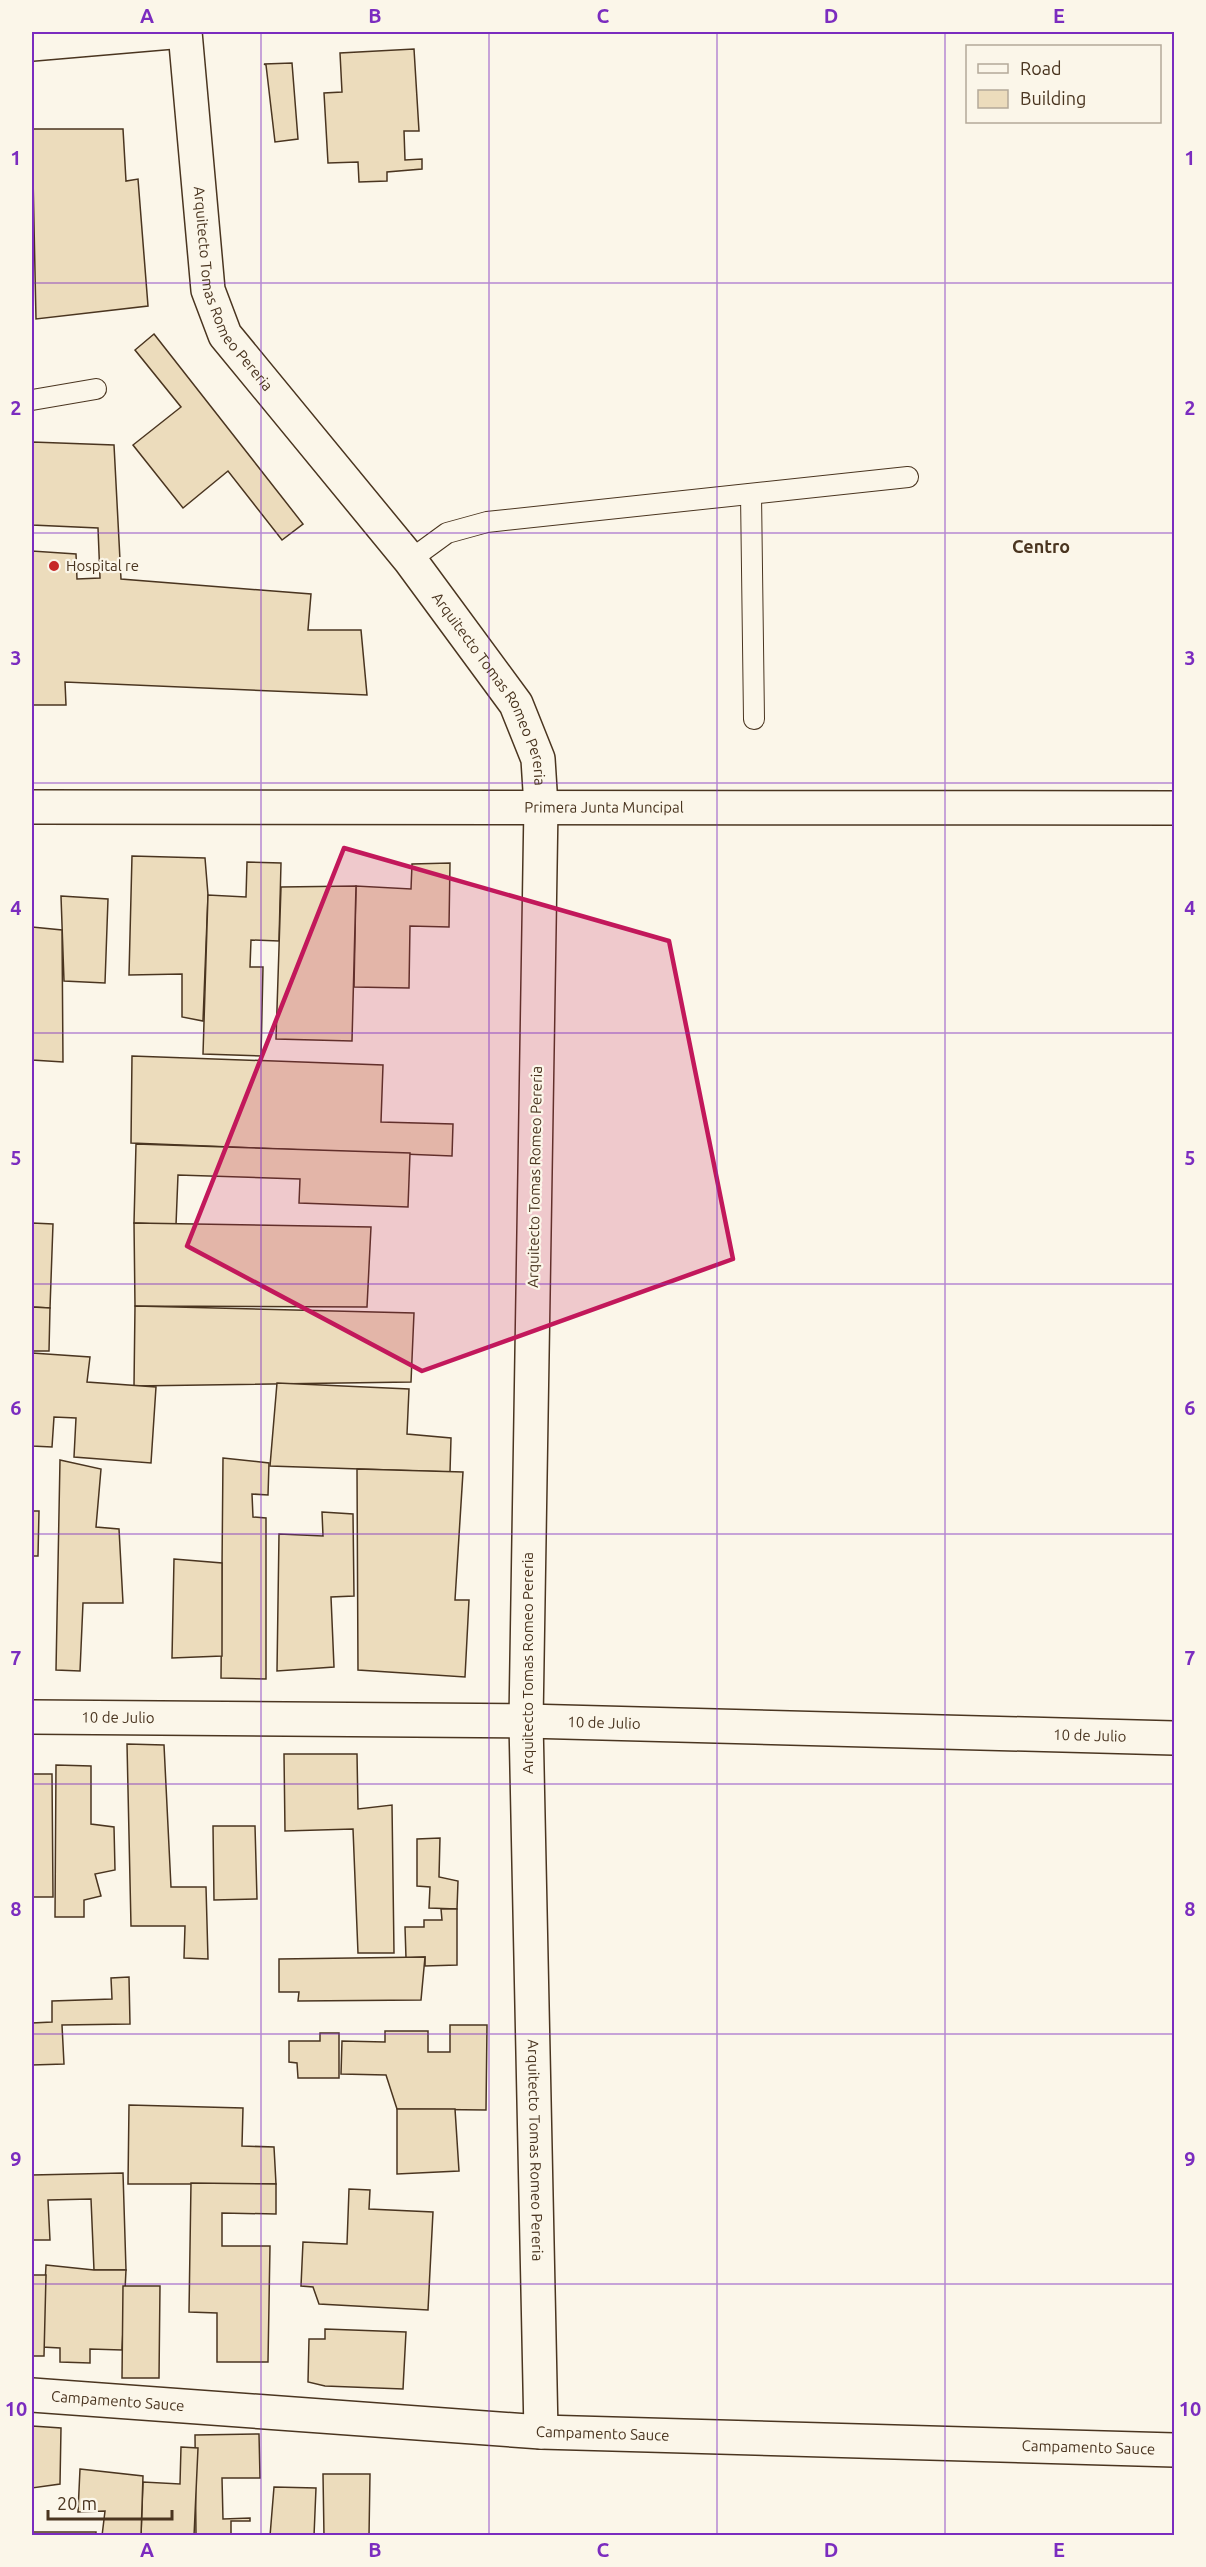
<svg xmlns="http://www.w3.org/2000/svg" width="1206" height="2567" viewBox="0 0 1206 2567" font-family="Ubuntu,sans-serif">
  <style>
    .building { fill: #ecdcbc; stroke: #4a3520; stroke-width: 1.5 }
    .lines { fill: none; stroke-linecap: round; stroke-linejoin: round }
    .lane-casing { stroke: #4a3520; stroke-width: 22 }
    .street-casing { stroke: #4a3520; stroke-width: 36 }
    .secondary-casing { stroke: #4a3520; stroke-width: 36 }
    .lane { stroke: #fbf6e9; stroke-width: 20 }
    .street { stroke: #fbf6e9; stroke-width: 33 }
    .secondary { stroke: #fbf6e9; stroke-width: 33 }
    .marked { fill: #c2185b; fill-opacity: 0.2; stroke: #c2185b; stroke-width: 4.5; stroke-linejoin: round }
    .grid { fill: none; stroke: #7b2cbf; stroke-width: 1.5; stroke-opacity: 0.55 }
    .poi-dot { fill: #c62828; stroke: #fbf6e9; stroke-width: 2 }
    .labels { text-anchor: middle; stroke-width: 4.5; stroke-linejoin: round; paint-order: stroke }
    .street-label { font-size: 15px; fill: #4a3520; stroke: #fbf6e9 }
    .poi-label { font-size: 15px; fill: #4a3520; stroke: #fbf6e9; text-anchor: start }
    .quarter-label { font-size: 18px; font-weight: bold; fill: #4a3520; stroke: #fbf6e9 }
    .neatline { fill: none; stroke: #7b2cbf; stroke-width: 2 }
    .grid-label { font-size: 20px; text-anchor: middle; font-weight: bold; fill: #7b2cbf }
  </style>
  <rect width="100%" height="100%" fill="#fbf6e9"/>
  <g class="building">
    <polygon points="414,49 419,131 404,131 405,160 422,159 422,169 387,172 387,181 359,182 358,162 328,163 324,93 342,92 340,53"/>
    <polygon points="292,63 298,139 275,142 266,65 264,64"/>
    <polygon points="32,129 123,129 126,181 138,179 148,306 36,319"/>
    <polygon points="154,334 303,524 282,540 228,471 183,508 133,445 181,407 135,350"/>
    <polygon points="32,442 114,445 121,579 311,594 308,630 361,630 367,695 65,682 66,705 32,705 32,551 76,554 77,579 100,578 98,528 32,525"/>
    <polygon points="132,856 205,858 208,895 203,1021 182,1017 182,974 129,975"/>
    <polygon points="247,862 281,863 279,941 251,940 250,967 263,967 261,1056 203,1054 208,895 246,897"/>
    <polygon points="450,863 449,927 410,926 409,988 354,987 356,886 411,889 412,864"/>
    <polygon points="356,886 352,1041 276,1039 281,887"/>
    <polygon points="61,896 108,899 105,983 64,981"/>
    <polygon points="32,927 62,930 63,1062 32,1060"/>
    <polygon points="132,1056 383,1065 381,1122 453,1124 452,1156 131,1143"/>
    <polygon points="136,1144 410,1153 408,1207 299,1203 300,1179 178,1175 176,1225 134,1223"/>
    <polygon points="32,1223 53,1224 50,1308 32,1307"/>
    <polygon points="134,1223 371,1227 367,1307 135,1306"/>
    <polygon points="135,1306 414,1313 411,1382 134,1386"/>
    <polygon points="32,1307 50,1308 49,1351 32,1351"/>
    <polygon points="32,1353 90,1357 87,1382 156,1387 151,1463 74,1457 76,1418 54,1417 52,1447 32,1446"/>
    <polygon points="277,1383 409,1389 407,1434 451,1438 450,1472 270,1466"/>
    <polygon points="223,1458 269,1463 268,1495 252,1494 253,1517 266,1518 266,1679 221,1678"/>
    <polygon points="60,1460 101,1469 96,1527 119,1529 123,1603 83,1603 80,1671 56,1670"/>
    <polygon points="357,1469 463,1472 455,1600 469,1600 465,1677 358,1670"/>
    <polygon points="32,1511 39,1511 38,1556 32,1556"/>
    <polygon points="322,1512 353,1514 354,1596 331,1597 334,1667 277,1671 279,1534 323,1536"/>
    <polygon points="174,1559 222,1563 222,1656 172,1658"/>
    <polygon points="127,1744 164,1745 171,1887 206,1887 208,1959 184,1958 185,1926 131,1926"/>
    <polygon points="284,1754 357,1754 358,1809 392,1805 394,1953 358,1953 353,1829 285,1831"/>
    <polygon points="56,1765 91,1766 91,1824 114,1827 115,1870 95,1874 101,1896 84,1900 84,1917 55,1917"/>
    <polygon points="32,1774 52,1774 53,1897 32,1897"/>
    <polygon points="213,1826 255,1826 257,1899 214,1900"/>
    <polygon points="440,1838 439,1877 458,1881 457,1909 429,1908 430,1887 417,1886 417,1839"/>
    <polygon points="441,1909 457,1909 457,1965 425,1966 425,1957 406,1958 405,1927 424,1927 424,1920 442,1920"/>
    <polygon points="425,1957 421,2000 298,2001 299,1992 279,1992 279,1959"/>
    <polygon points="129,1977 130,2024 62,2025 64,2064 32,2065 32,2023 52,2022 52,2001 112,1999 111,1978"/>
    <polygon points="450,2025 487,2025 486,2110 397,2109 386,2075 341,2074 342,2041 385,2042 385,2031 428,2031 428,2052 450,2052"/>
    <polygon points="320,2033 339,2033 339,2078 298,2078 297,2063 289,2062 289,2041 320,2041"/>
    <polygon points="129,2105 243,2108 242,2146 274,2147 276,2184 128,2184"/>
    <polygon points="397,2109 455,2109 459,2171 397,2174"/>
    <polygon points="123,2173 126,2270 94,2270 91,2199 48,2200 50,2240 32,2240 32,2175"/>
    <polygon points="191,2183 276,2184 276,2214 222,2213 222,2246 270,2246 268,2362 217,2362 217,2313 189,2312"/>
    <polygon points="349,2189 370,2190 369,2209 433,2212 428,2310 319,2304 313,2287 301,2286 303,2242 347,2244"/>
    <polygon points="46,2265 94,2270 126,2270 122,2350 90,2349 90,2363 60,2362 60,2348 42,2347"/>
    <polygon points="32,2275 46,2275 44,2356 32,2356"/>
    <polygon points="123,2286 160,2286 159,2378 122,2378"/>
    <polygon points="325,2329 406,2332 403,2389 325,2386 308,2382 309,2339 325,2339"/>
    <polygon points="32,2426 61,2428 60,2484 32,2488"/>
    <polygon points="259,2434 260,2478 222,2478 223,2519 250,2518 250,2521 231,2521 231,2536 196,2536 195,2435"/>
    <polygon points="181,2447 198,2448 194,2536 141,2536 143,2482 180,2484"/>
    <polygon points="80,2469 143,2476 141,2536 102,2536 105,2511 78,2512"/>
    <polygon points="323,2474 370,2474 369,2536 324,2536"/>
    <polygon points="274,2487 316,2488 314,2536 270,2536"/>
    <rect x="32" y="2532" width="64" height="4"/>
  </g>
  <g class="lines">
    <g class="lane-casing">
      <g id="lane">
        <polyline points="32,400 96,389"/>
        <polyline points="751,494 754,719"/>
        <polyline points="410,560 447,533 487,522 908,477"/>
      </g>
    </g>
    <g class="street-casing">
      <g id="street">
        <path id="s1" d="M185,32l23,258 17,45 185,225 106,144 22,55 3,47 -15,915 15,711"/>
        <polyline points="32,44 172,32"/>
        <path id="s2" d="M32,2395l509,37 633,18"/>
      </g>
    </g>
    <g class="secondary-casing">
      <g id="secondary">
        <path id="s3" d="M32,807l1142,1"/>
        <path id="s4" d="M32,1717l494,4 648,17"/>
      </g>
    </g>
    <use href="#lane" class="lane"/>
    <use href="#street" class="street"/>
    <use href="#secondary" class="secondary"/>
  </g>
  <path class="marked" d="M344,848l325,93 64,318 -311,112 -235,-125z"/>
  <path class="grid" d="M261,32v2504M489,32v2504M717,32v2504M945,32v2504M32,283h1142M32,533h1142M32,783h1142M32,1033h1142M32,1284h1142M32,1534h1142M32,1784h1142M32,2034h1142M32,2284h1142"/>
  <circle class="poi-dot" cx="54" cy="566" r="6"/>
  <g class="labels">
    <g class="street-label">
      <text dy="5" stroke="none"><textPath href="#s1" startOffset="266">Arquitecto Tomas Romeo Pereria</textPath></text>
      <text dy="5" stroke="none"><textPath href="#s1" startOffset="752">Arquitecto Tomas Romeo Pereria</textPath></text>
      <text dy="5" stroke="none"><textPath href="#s3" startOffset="572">Primera Junta Muncipal</textPath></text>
      <text transform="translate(535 1177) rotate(-89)" y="5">Arquitecto Tomas Romeo Pereria</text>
      <text transform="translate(528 1663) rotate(-90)" y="5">Arquitecto Tomas Romeo Pereria</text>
      <text dy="5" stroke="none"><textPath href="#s4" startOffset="86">10 de Julio</textPath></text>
      <text dy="5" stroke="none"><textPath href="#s4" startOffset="572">10 de Julio</textPath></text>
      <text dy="5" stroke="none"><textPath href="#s4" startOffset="1058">10 de Julio</textPath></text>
      <text dy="5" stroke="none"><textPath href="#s1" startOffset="2228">Arquitecto Tomas Romeo Pereria</textPath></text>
      <text dy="5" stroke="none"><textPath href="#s2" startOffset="86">Campamento Sauce</textPath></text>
      <text dy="5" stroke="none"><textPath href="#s2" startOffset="572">Campamento Sauce</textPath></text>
      <text dy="5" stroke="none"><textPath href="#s2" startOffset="1058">Campamento Sauce</textPath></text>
    </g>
    <g class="poi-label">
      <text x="66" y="571">Hospital re</text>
    </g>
    <g class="quarter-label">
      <text x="1041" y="553">Centro</text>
    </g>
  </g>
  <rect width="1206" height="2567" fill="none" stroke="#fbf6e9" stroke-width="66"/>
  <rect x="966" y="45" width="195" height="78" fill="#fbf6e9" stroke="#b4a999" stroke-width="1.5"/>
  <rect x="978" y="64" width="30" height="9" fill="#fbf6e9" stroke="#b4a999" stroke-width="1.5"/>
  <text x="1020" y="75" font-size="18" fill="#4a3520">Road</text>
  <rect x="978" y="90" width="30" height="18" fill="#ecdcbc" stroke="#b4a999" stroke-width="1.5"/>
  <text x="1020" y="105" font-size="18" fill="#4a3520">Building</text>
  <path d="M48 2510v9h124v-9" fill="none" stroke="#4a3520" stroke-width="3"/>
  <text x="57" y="2510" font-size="18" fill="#4a3520" stroke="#fbf6e9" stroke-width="4.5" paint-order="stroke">20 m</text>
  <rect x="33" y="33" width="1140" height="2501" class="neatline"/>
  <g class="grid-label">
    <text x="147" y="23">A</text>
    <text x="375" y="23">B</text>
    <text x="603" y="23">C</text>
    <text x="831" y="23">D</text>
    <text x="1059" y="23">E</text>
    <text x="16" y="165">1</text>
    <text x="1190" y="165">1</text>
    <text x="16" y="415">2</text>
    <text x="1190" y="415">2</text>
    <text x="16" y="665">3</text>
    <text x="1190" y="665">3</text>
    <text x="16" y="915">4</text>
    <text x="1190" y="915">4</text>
    <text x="16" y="1165">5</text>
    <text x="1190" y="1165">5</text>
    <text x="16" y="1415">6</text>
    <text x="1190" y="1415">6</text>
    <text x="16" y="1665">7</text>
    <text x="1190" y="1665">7</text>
    <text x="16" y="1916">8</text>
    <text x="1190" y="1916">8</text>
    <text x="16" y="2166">9</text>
    <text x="1190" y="2166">9</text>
    <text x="16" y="2416">10</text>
    <text x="1190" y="2416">10</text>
    <text x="147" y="2557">A</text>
    <text x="375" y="2557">B</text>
    <text x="603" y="2557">C</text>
    <text x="831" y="2557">D</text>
    <text x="1059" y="2557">E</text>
  </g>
</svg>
